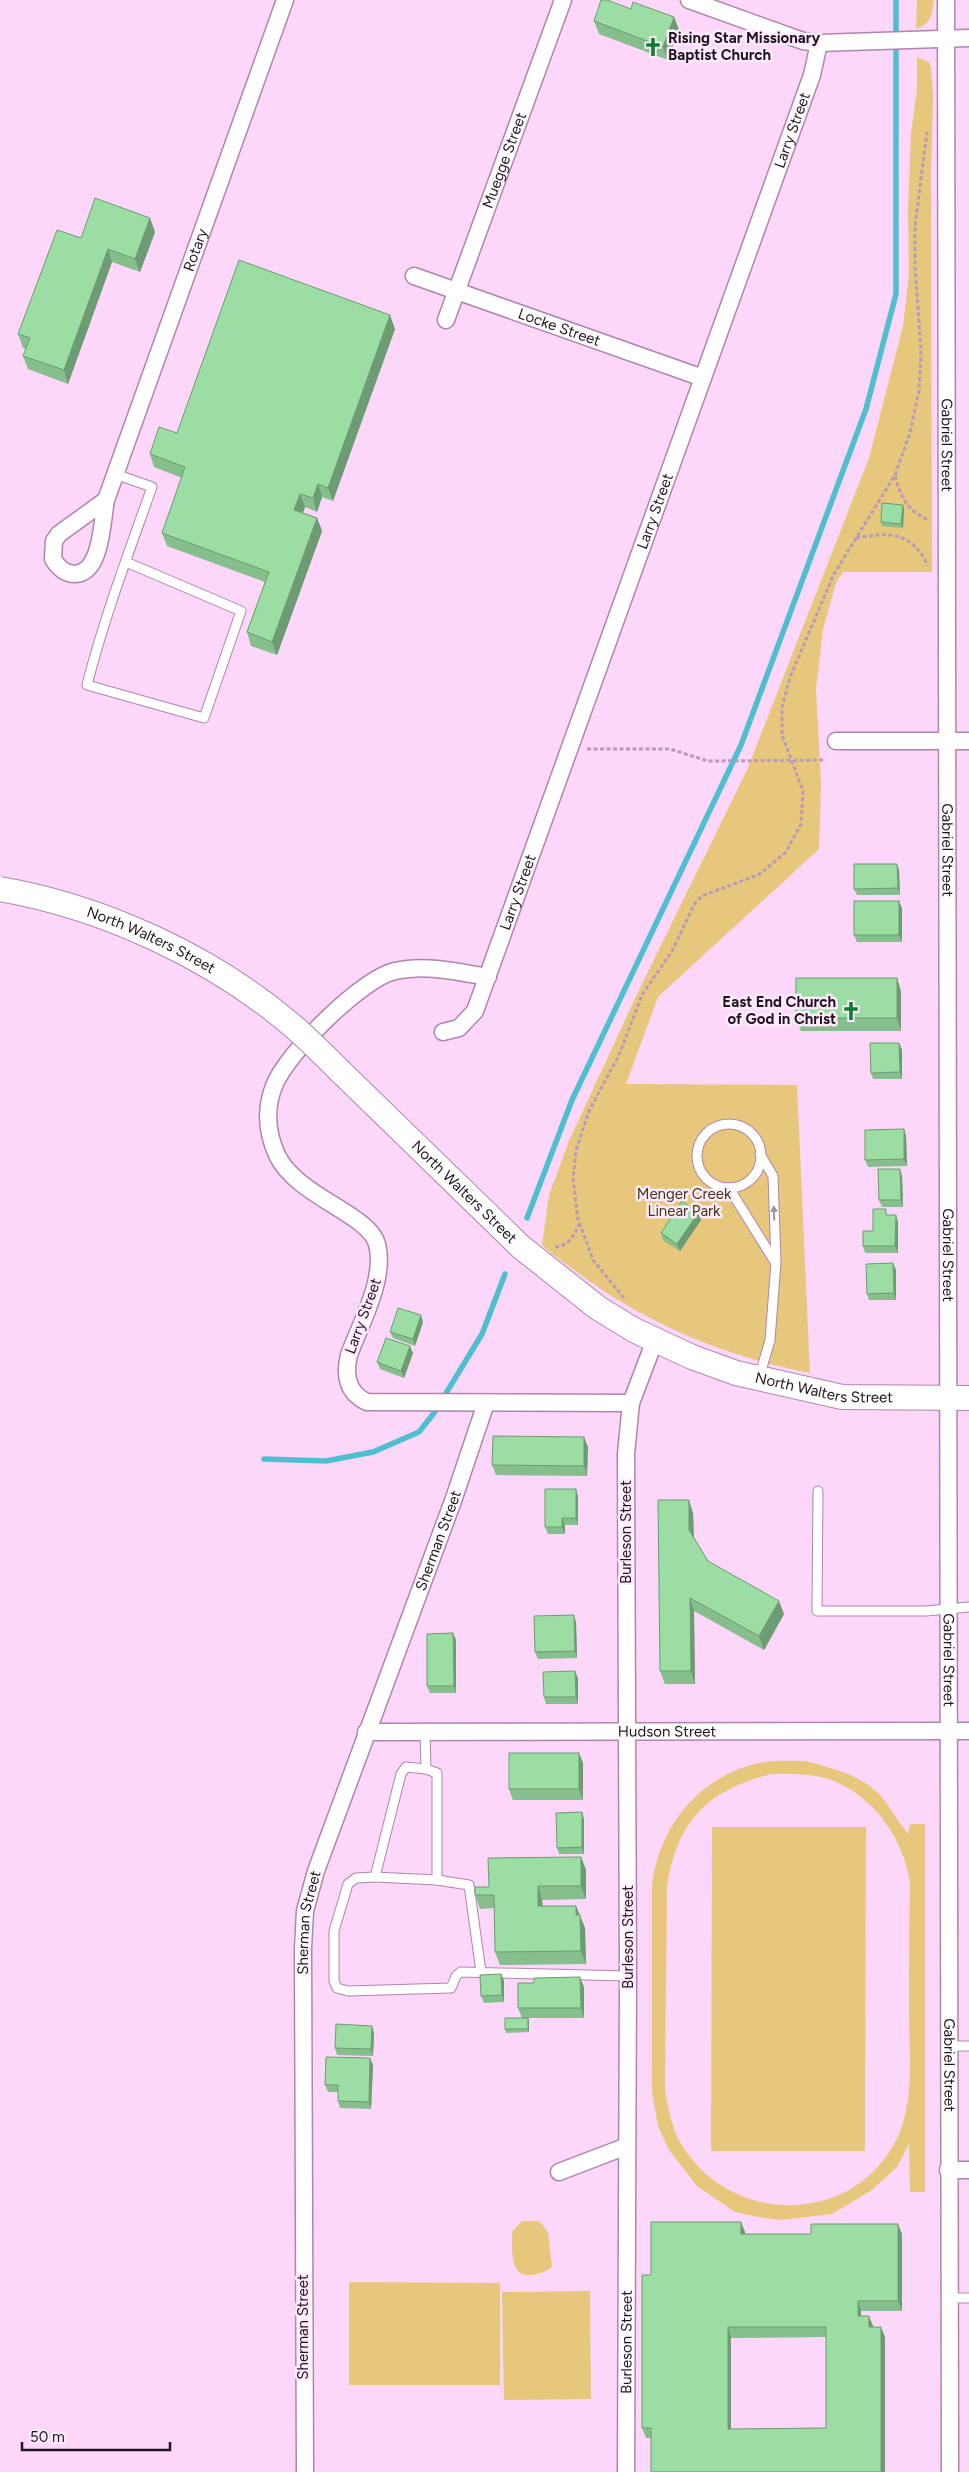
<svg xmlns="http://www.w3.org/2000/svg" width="969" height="2472" viewBox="0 0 969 2472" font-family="Figtree,sans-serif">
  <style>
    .green { fill: #e7c77b; fill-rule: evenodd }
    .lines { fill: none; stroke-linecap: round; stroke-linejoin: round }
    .stream { stroke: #4ebfcf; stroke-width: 5.5 }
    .lane-casing { stroke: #af85ad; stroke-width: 11 }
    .street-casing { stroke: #af85ad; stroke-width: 19 }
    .secondary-casing { stroke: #af85ad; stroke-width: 26 }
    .path { stroke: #b99bb8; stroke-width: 3; stroke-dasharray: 4 2.5; stroke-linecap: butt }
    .lane { stroke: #fff; stroke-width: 9 }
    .street { stroke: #fff; stroke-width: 16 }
    .secondary { stroke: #fff; stroke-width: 24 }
    .secondary-bridge-casing { stroke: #af85ad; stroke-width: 26; stroke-linecap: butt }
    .secondary-bridge { stroke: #fff; stroke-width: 24 }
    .wall { fill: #86be8d; fill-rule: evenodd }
    .shaded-wall { fill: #6d9b73 }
    .building { fill: #9cdda4; stroke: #6d9b73; fill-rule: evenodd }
    .oneway { fill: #9c959c }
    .labels { text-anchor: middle; stroke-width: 5; stroke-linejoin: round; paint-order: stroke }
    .poi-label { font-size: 15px; font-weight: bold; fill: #231322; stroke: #feebfd; text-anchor: start }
    .street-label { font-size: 15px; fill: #231322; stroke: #feebfd }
    .park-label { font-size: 15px; fill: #423512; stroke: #feebfd }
  </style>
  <rect width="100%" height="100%" fill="#fcd7fa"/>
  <g class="green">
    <path d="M917,0h17c-2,14 -3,24 -18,29z"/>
    <path d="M917,57l12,5 2,6 2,26 -2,79 1,399h-89l-7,11 -13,46 -7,60 5,95 -2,65 -161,148 -32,87 171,1 13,288c-83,-16 -161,-48 -229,-98 -13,-10 -27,-19 -39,-30l7,-50 20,-54 69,-149 109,-222 122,-312 34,-132 6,-51 -1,-64 3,-78 6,-43z"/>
    <path d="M806,1761c28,8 60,15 79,40 8,11 15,23 23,33l2,-10h15v368h-15l-1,-48 -12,23 -25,23 -40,24 -52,6 -21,-3 -24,-5 -38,-26 -28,-36 -11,-24 -6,-34v-207c7,-59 48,-109 107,-122 15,-3 32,-2 47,-2zM772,1774c21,0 45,-1 64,8 40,17 68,59 74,101 -1,43 -1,86 -1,129 0,43 7,95 -16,134 -47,82 -167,77 -213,-4 -9,-16 -11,-33 -15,-51l2,-205c10,-65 41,-97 105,-112z"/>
    <polygon points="712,1827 866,1827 865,2151 711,2151"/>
    <path d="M522,2221h17l9,11 4,35c-7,5 -11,6 -19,8 -25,4 -20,-27 -21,-43z"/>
    <polygon points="349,2282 500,2283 500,2385 349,2385"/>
    <polygon points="590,2291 591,2399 504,2400 502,2292"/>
  </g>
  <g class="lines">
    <g class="stream">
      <polyline points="527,1218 572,1100 741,745 866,409 896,294 896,0"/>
      <polyline points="264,1459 326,1461 373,1452 419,1432 434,1413 482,1334 505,1274"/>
    </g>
    <g class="lane-casing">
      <g id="lane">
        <path d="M115,474l37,13c-23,65 -48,131 -65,198l117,33 37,-107 -115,-49"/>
        <circle cx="729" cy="1156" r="32"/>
        <polyline points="729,1188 775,1262"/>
        <polyline points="759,1378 770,1340 776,1262 773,1176 760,1154"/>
        <polyline points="818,1491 817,1611 926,1611 969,1607"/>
        <polyline points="425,1732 426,1769"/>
        <polyline points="375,1877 437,1880"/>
        <polyline points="481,1972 469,1885 437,1880 437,1773 426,1769 406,1767 401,1774 375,1877 356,1878 348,1884 334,1931 334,1981 337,1988 348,1991 451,1988 456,1976 461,1972 628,1976"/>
        <polyline points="948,2046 969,2046"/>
        <polyline points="948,2298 969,2298"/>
      </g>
    </g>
    <g class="street-casing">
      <g id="street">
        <polyline points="689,0 803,41 819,43 969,38"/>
        <path id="s1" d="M946,0l4,2472"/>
        <path id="s2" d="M414,276l289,102"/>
        <path id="s3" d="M446,320l117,-320"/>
        <path id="s4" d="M106,500l-47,34 -5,7 -1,18c5,8 11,15 22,15 27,-1 27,-54 31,-74l179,-500"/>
        <polyline points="836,741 969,741"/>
        <path d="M488,977c-31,-5 -62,-13 -93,-6 -33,7 -109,83 -121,115 -9,23 -7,47 3,69 19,41 92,59 100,89 9,35 -16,78 -28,111 -5,20 -2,38 18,47l264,1"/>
        <path id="s5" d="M443,1032l16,-4 16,-17 337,-936 7,-32"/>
        <path id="s6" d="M366,1732l603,-1"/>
        <polyline points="948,2170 969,2170"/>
        <polyline points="559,2172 627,2146"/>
        <path id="s7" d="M305,2472l-2,-524 2,-37 11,-40 137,-370 33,-98"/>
        <path id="s8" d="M626,2472l2,-496 -2,-522 5,-51 24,-63"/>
      </g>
    </g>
    <g class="secondary-casing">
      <g id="secondary">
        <path id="s9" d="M341,1072l180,175 77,61 36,22 58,27 44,16 106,24 127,1"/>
      </g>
    </g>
    <g class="path">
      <path d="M895,476c6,21 12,35 34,44"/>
      <path d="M856,538c33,-6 56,-7 72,28"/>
      <polyline points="587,749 670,749 708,761 826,760"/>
      <path d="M555,1247c14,-2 19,-10 24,-23"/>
      <polyline points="624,1298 593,1260 578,1219 573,1179 576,1150 589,1111 619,1055 642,995 672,951 695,903 702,896 760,874 786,852 801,824 803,791 782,735 782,707 791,675 834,574 895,475 910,433 919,391 921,352 915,266 915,226 927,132"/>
    </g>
    <use href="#lane" class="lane"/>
    <use href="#street" class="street"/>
    <use href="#secondary" class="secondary"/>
    <g class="secondary-bridge-casing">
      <g id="secondary-bridge">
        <path id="s10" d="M0,889c104,18 214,69 294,138 16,14 32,30 47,45"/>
      </g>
    </g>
    <use href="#secondary-bridge" class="secondary-bridge"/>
  </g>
  <g class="wall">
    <polygon points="631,9 674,17 679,30 668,60 599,34 594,21"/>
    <polygon points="155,232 140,272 112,262 68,384 28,369 23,356 26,349 23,348 18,334 81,238"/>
    <polygon points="395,329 333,501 322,497 317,512 305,507 303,513 317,518 322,531 277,655 251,646 247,632 265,582 167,546 162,533 182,478 154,467 150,454 177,433"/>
    <polygon points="904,509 903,528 882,526 881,522"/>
    <polygon points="899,870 900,895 857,895 854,889"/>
    <polygon points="902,908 902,942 857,942 854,935"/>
    <polygon points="901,991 901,1031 801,1031 796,1018"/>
    <polygon points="899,1043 902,1050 902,1079 873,1079 871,1073"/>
    <polygon points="904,1129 906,1136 907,1166 868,1167 865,1160"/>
    <polygon points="902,1176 903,1207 882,1207 879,1200"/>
    <polygon points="888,1215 898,1222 898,1253 865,1253 863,1246 873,1231"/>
    <polygon points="701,1220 680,1251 663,1240 661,1233"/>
    <polygon points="896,1270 896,1300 869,1300 867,1294"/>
    <polygon points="423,1322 415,1346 393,1338 390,1332"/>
    <polygon points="413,1353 404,1378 380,1369 377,1362"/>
    <polygon points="588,1447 587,1476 496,1475 492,1465"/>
    <polygon points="578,1496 578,1525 565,1525 565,1534 548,1534 545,1527"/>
    <polygon points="693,1513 694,1538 708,1561 784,1614 764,1650 694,1611 695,1684 665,1684 660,1671"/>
    <polygon points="576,1622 577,1658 538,1659 535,1652"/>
    <polygon points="456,1640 456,1693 430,1693 427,1686"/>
    <polygon points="578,1678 578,1704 546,1704 544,1697"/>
    <polygon points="579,1753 583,1763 583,1800 513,1800 509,1789"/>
    <polygon points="584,1819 584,1854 559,1854 557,1848"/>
    <polygon points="581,1857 586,1870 586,1899 542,1900 543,1906 576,1906 585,1928 586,1964 500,1965 495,1952 495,1908 480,1909 475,1895 489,1887"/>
    <polygon points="501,1974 504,1981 504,2002 484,2003 481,1996"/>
    <polygon points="584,1987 584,2018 528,2018 529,2021 529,2032 506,2033 505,2029 522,2018 518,2008"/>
    <polygon points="374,2033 373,2056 337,2055 335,2048"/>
    <polygon points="373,2065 371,2109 340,2108 338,2101 338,2092 328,2092 325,2085"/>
    <path d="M741,2222l4,12h157v77h-41v5l24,21v135l-234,-34h-5l-4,-10 9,-153zM826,2337v91l-95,1v-91z"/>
  </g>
  <g class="shaded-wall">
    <polygon points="674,17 679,30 668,60 663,47"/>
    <polygon points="150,218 155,232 140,272 135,259"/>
    <polygon points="108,249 112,262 68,384 64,370"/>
    <polygon points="390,315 395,329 333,501 328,488"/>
    <polygon points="318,484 322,497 317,512 313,498"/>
    <polygon points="300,494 305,507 299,523 294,510"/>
    <polygon points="903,505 904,509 903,528 901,524"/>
    <polygon points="317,518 322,531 277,655 272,642"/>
    <polygon points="897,864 899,870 900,895 898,888"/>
    <polygon points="899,901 902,908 902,942 899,935"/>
    <polygon points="897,978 901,991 901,1031 897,1018"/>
    <polygon points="899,1043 902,1050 902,1079 900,1072"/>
    <polygon points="904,1129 906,1136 907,1166 904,1159"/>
    <polygon points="900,1169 902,1176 903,1207 901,1200"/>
    <polygon points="698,1213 701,1220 680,1251 677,1244"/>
    <polygon points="896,1215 898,1222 898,1253 895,1246"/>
    <polygon points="893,1263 896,1270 896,1300 894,1293"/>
    <polygon points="421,1315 423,1322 415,1346 413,1339"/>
    <polygon points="410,1346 413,1353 404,1378 401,1371"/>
    <polygon points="584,1437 588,1447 587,1476 584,1466"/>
    <polygon points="576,1489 578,1496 578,1525 576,1518"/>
    <polygon points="689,1500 693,1513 694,1543 689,1530"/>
    <polygon points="562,1518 565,1525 565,1534 562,1527"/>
    <polygon points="690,1598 694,1611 695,1684 691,1671"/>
    <polygon points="779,1601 784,1614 764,1650 759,1636"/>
    <polygon points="574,1615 576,1622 577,1658 575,1651"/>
    <polygon points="453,1633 456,1640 456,1693 454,1686"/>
    <polygon points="575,1671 578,1678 578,1704 576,1697"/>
    <polygon points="579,1753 583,1763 583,1800 579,1789"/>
    <polygon points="582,1812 584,1819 584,1854 582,1847"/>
    <polygon points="581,1857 586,1870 586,1899 581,1886"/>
    <polygon points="538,1886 542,1900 543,1919 538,1906"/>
    <polygon points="576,1906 585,1928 586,1964 581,1951 576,1915"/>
    <polygon points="501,1974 504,1981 504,2002 502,1995"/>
    <polygon points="580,1977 584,1987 584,2018 581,2008"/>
    <polygon points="528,2018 529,2021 529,2032 528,2029"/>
    <polygon points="372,2026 374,2033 373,2056 371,2049"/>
    <polygon points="370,2058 373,2065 371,2109 369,2102"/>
    <polygon points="741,2222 745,2232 745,2244 741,2234"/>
    <polygon points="898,2224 902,2234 902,2311 898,2301"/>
    <polygon points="858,2301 861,2311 861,2326 858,2316"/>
    <polygon points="869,2316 873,2326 873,2337 869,2327"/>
    <polygon points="728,2327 731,2338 731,2439 728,2429"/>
    <polygon points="881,2327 885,2337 885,2472 881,2472"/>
  </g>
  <g class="building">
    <polygon points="601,0 607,0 631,9 633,2 674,17 663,47 594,21"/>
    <polygon points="95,198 150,218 135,259 108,249 64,370 23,356 30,338 18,334 57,230 81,238"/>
    <polygon points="239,260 390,315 328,488 318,484 313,498 300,494 294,510 317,518 272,642 247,632 269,572 162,533 185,467 150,454 159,427 177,433"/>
    <polygon points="882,503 903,505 901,524 881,522"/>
    <polygon points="854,864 897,864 898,888 854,889"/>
    <rect x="854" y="901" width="45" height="34"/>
    <rect x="796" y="978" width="101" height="40"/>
    <polygon points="870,1043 899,1043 900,1072 871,1073"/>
    <polygon points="904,1129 904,1159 865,1160 865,1130"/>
    <polygon points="878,1169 900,1169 901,1200 879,1200"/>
    <polygon points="682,1201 698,1213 677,1244 661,1233"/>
    <polygon points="873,1209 886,1209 886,1215 896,1215 895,1246 863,1246 863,1231 873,1231"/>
    <polygon points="893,1263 894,1293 867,1294 866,1264"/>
    <polygon points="398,1308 421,1315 413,1339 390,1332"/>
    <polygon points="386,1338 410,1346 401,1371 377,1362"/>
    <polygon points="493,1436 584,1437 584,1466 492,1465"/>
    <polygon points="545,1489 576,1489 576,1518 562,1518 562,1527 545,1527"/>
    <polygon points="658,1500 689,1500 689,1530 708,1561 779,1601 759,1636 690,1598 691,1671 660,1671"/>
    <polygon points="574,1615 575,1651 535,1652 534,1616"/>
    <polygon points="453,1633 454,1686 427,1686 427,1634"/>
    <polygon points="575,1671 576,1697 544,1697 543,1672"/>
    <rect x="509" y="1753" width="70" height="36"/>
    <polygon points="582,1812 582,1847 557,1848 556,1813"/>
    <polygon points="581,1857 581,1886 538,1886 538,1906 576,1906 576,1915 580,1915 581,1951 495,1952 494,1895 475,1895 475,1887 489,1887 488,1858"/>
    <polygon points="501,1974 502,1995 481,1996 480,1975"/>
    <polygon points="580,1977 581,2008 518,2008 518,1983 534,1983 534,1978"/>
    <rect x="505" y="2018" width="23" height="11"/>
    <polygon points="336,2024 372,2026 371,2049 335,2048"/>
    <polygon points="326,2057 370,2058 369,2102 338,2101 338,2085 325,2085"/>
    <path d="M651,2222h90v12h70v-10h87v77h-40v15h11v11h12v145h-230v-44h-9v-153h9zM728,2327h98v101l-98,1z"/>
  </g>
  <defs><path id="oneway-solid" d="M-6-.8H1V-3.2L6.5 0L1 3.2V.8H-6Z" transform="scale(1.25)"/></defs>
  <use class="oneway" href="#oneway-solid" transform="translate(774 1213) rotate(-92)"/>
  <defs>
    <g id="church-bare" transform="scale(1.5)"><path d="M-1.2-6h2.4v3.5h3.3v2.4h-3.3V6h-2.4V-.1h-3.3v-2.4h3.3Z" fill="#117d32" stroke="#feebfd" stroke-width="2.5" paint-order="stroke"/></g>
  </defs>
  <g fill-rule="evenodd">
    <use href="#church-bare" x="653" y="47"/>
    <use href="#church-bare" x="851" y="1011"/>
  </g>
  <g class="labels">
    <g class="poi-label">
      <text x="668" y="43">Rising Star Missionary<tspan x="668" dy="17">Baptist Church</tspan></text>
      <text x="836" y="1007" text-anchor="end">East End Church<tspan x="836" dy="17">of God in Christ</tspan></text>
    </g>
    <g class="street-label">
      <text dy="5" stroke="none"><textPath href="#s5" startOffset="976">Larry Street</textPath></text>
      <text dy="5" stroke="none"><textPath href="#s3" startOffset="170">Muegge Street</textPath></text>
      <text dy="5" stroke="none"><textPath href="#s4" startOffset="464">Rotary</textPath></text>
      <text dy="5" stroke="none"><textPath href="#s2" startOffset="154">Locke Street</textPath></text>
      <text dy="5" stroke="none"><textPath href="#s1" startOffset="445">Gabriel Street</textPath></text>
      <text dy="5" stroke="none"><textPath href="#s5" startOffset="571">Larry Street</textPath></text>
      <text dy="5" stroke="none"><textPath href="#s1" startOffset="850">Gabriel Street</textPath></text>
      <text dy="5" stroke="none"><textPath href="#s5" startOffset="166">Larry Street</textPath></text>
      <text dy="5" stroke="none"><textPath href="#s10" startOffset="160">North Walters Street</textPath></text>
      <text dy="5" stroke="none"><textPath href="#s9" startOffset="172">North Walters Street</textPath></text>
      <text dy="5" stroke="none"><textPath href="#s1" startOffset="1255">Gabriel Street</textPath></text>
      <text transform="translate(363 1316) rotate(-70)" y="5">Larry Street</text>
      <text dy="5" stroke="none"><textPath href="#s9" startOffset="592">North Walters Street</textPath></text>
      <text transform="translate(626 1532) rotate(-90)" y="5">Burleson Street</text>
      <text dy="5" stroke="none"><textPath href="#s7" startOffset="955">Sherman Street</textPath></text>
      <text dy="5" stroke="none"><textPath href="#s1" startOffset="1660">Gabriel Street</textPath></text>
      <text dy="5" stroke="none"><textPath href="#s6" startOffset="301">Hudson Street</textPath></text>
      <text dy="5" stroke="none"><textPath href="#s7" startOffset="550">Sherman Street</textPath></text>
      <text transform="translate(628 1937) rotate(-90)" y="5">Burleson Street</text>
      <text dy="5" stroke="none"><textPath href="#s1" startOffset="2065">Gabriel Street</textPath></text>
      <text transform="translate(303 2327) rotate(-90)" y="5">Sherman Street</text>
      <text dy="5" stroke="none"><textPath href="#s8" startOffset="130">Burleson Street</textPath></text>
    </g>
    <g class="park-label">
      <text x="684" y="1199">Menger Creek<tspan x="684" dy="17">Linear Park</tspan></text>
    </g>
  </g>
  <path d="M22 2442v8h148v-8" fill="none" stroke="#231322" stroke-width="2.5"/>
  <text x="30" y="2442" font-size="15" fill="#231322" stroke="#feebfd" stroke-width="4" paint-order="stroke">50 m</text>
</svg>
